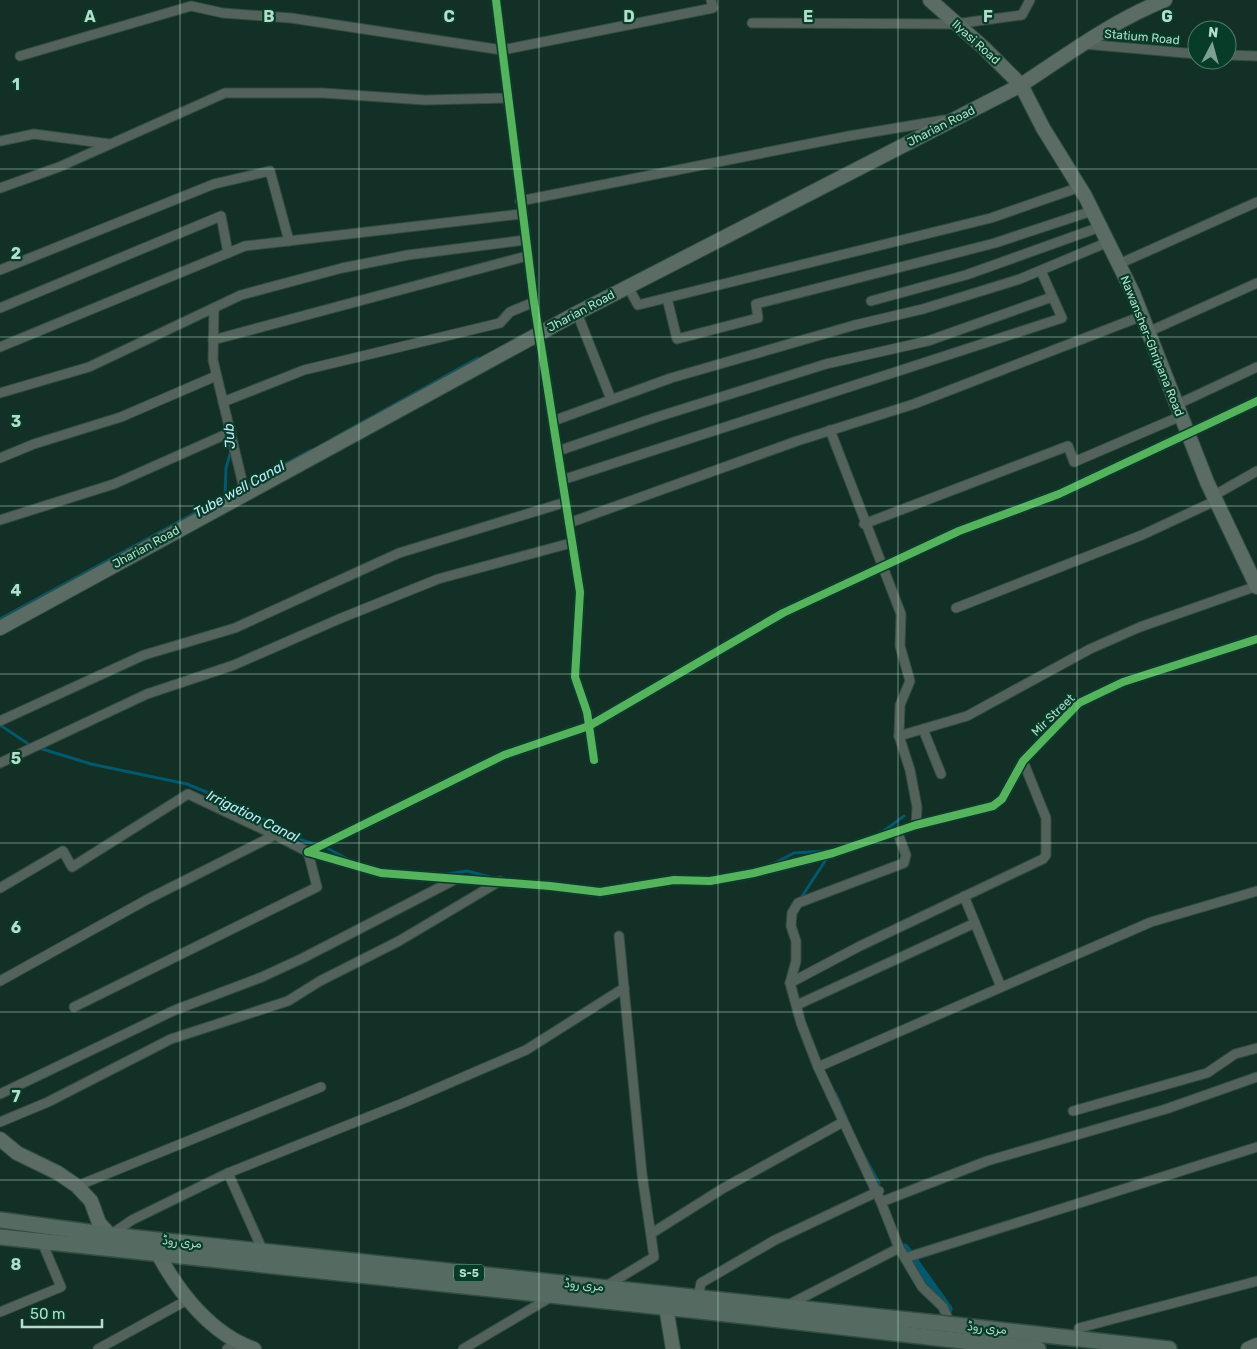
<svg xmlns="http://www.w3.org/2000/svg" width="1257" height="1349" viewBox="0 0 1257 1349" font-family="Rubik,'Noto Sans Arabic',sans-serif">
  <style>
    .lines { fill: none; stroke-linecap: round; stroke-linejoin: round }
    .stream { stroke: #02586d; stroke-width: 3 }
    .canal { stroke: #02586d; stroke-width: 11 }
    .street-casing { stroke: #324d43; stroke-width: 11 }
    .secondary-casing { stroke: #324d43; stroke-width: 16 }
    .primary-casing { stroke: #324d43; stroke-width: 18 }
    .street { stroke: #54625c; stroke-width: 9 }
    .secondary { stroke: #5b6c65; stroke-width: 14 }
    .primary { stroke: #556b62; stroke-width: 15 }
    .primary-bridge-casing { stroke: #324d43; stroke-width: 18; stroke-linecap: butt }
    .primary-bridge { stroke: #556b62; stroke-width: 15 }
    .cycleway-casing { stroke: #073c29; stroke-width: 11 }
    .cycleway { stroke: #56b35d; stroke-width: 8 }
    .grid { fill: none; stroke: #b4dec9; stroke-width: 1; stroke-opacity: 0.55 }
    .labels { text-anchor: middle; stroke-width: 4.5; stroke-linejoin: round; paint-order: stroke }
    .shield { fill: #073c29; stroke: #80ad99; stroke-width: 1 }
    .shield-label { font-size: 11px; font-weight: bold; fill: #b4dec9 }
    .street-label { font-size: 12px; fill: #b4dec9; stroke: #073c29 }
    .water-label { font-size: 14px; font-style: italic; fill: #c2e8f7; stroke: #073c29 }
    .grid-label { font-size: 16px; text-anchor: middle; font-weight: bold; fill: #b4dec9; stroke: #073c29; stroke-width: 4.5; stroke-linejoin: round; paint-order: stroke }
  </style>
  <rect width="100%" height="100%" fill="#133026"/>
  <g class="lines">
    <g class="stream">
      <polyline points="332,439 478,358"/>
      <polyline points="225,496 226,468 231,451"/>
      <polyline points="0,619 311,450"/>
      <polyline points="0,725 30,745"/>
      <polyline points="39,748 91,764 187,784 240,806 304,841 319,845"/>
      <polyline points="881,833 904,816"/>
      <polyline points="325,847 355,863"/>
      <polyline points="773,864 794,853 824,851"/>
      <polyline points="447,874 467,871 494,878"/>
      <polyline points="799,901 827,858"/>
      <polyline points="833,1092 836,1094 846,1117"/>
      <polyline points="863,1154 879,1183 878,1189"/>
    </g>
    <polyline class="canal" points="904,1249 947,1309"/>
    <g class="street-casing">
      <g id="street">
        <polyline points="496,0 534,302 580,592 575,677 587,712 594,760"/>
        <polyline points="752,23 955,24 1022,15 1030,0"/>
        <polyline points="1084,44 1197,54"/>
        <polyline points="1227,55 1257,56"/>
        <polyline points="20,56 191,6 223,13 291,18 502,50 713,8 711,0"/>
        <polyline points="0,141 34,134 110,144"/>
        <polyline points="0,188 59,167 225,93 323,93 425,100 507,98"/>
        <polyline points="520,201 849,136 944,120"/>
        <polyline points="1119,264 1257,202"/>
        <polyline points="0,270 214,184 270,171 289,241"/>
        <polyline points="628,287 638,305 991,218 1080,187"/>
        <polyline points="667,298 677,339 758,318 756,304 995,243 1092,211"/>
        <polyline points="871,301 966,275 1100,227"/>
        <polyline points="0,308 221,216 228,253"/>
        <polyline points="214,308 213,360 245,493"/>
        <polyline points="577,313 611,399"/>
        <polyline points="1148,332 1257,283"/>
        <polyline points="213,340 527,256"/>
        <polyline points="0,347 245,246 521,214"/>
        <polyline points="0,393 89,367 241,295 342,268 408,255 525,240"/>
        <polyline points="223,402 304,370 500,323 510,312 534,302"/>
        <polyline points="1176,405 1257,367"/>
        <polyline points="553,421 671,378 855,325 923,309 1020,279 1108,242"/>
        <polyline points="830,430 901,614 900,646 910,681 900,705 899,736 910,770 917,807 916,825"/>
        <polyline points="558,451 654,418 826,364 928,341 1052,297"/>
        <polyline points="0,458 34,444 121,417 216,376"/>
        <polyline points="562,480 1062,318 1041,271"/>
        <polyline points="1213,496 1257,471"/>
        <polyline points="0,520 114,484 231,432"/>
        <polyline points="569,523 797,441 914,404 1142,316"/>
        <polyline points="864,524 1068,446 1074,462 1181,416"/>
        <polyline points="956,608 1142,535 1215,501"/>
        <polyline points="0,721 144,655 235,628 399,553 566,502"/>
        <polyline points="923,729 941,774"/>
        <polyline points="899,736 967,716 1090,649 1140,627 1257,586"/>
        <polyline points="0,763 147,694 234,665 339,619 438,579 571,543"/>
        <polyline points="897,831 906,855 904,863 798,903 792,913 791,926 796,941 796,961 790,983 801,1023 818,1067 881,1202 899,1248 922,1287 943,1307 951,1326"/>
        <polyline points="308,852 504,755 589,726 783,613 843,585 959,531 1059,494 1257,401"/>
        <polyline points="308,852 381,873 550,886 600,892 674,880 710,881 754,873 833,853 916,825 993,806 1002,799 1023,761 1079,703 1123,682 1257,639"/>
        <polyline points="0,888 63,851 72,867 188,794 275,835"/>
        <polyline points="964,896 1001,987"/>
        <polyline points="0,981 148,899 275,835 308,852 317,887 74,1007"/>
        <polyline points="790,983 860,946 1043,859 1046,855 1046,818 1023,761"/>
        <polyline points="797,1005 975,923"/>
        <polyline points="818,1067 1151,922 1257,891"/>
        <polyline points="0,1094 175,1010 262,977 303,958 456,879"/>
        <polyline points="1073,1111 1207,1073 1235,1054 1257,1048"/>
        <polyline points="0,1122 48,1102 171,1039 288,1001 320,981 399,941 500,881"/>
        <polyline points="228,1173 263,1251"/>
        <polyline points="77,1186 321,1087"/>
        <polyline points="881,1202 987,1161 1166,1109 1257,1077"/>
        <polyline points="652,1233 722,1189 843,1122"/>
        <polyline points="110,1235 132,1220 228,1173 403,1103 526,1050 624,988"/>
        <polyline points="905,1258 1257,1147"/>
        <polyline points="606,1286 654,1257 642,1174 619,936"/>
        <polyline points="698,1298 701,1283 775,1240 879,1191"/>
        <polyline points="786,1306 899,1248"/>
        <polyline points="0,1312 61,1287 42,1242"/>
        <polyline points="1078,1338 1079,1328 1257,1281"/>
        <polyline points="98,1349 189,1299"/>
        <polyline points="227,1349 236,1343"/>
        <polyline points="463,1349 551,1297"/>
      </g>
    </g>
    <g class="secondary-casing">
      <g id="secondary">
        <polyline points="930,0 984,48 1021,85 1043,128 1085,196 1133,293 1207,482 1257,587"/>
        <path d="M0,628l577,-315 444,-228c46,-30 93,-65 144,-85"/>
        <polyline points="0,1139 17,1153 58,1173 77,1186 91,1201 99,1223 110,1235"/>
        <path d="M158,1254c21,39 53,80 96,95"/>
        <polyline points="666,1307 673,1349"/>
        <polyline points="1248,1349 1257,1345"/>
      </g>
    </g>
    <g class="primary-casing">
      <g id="primary">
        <polyline points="0,1220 110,1235 938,1323"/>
        <polyline points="0,1237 700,1311 937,1338"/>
        <polyline points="973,1327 1169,1349"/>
        <polyline points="972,1342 1038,1349"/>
      </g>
    </g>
    <use href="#street" class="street"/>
    <use href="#secondary" class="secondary"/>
    <use href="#primary" class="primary"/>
    <g class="primary-bridge-casing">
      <g id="primary-bridge">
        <polyline points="938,1323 973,1327"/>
        <polyline points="937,1338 972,1342"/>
      </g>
    </g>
    <use href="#primary-bridge" class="primary-bridge"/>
    <g class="cycleway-casing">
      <g id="cycleway">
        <polyline points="496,0 534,302 580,592 575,677 587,712 594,760"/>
        <polyline points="308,852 504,755 589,726 783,613 843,585 959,531 1059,494 1257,401"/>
        <polyline points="308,852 381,873 550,886 600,892 674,880 710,881 754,873 833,853 916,825 993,806 1002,799 1023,761 1079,703 1123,682 1257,639"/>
      </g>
    </g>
    <use href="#cycleway" class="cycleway"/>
  </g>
  <path class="grid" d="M180,0v1349M359,0v1349M539,0v1349M718,0v1349M898,0v1349M1077,0v1349M0,169h1257M0,337h1257M0,506h1257M0,674h1257M0,843h1257M0,1012h1257M0,1180h1257"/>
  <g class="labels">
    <rect class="shield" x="454" y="1264.5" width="30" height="17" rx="4"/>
    <g class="shield-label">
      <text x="469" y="1277">S-5</text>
    </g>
    <g class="street-label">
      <text transform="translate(1142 37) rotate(5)" y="4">Statium Road</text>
      <text transform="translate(976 42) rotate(42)" y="4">Ilyasi Road</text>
      <text transform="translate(941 126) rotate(-27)" y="4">Jharian Road</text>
      <text transform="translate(581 311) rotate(-28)" y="4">Jharian Road</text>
      <text transform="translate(1152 346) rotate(68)" y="4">Nawansher-Ghripana Road</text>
      <text transform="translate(146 547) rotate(-29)" y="4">Jharian Road</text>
      <text transform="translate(1053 715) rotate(-44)" y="4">Mir Street</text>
      <text transform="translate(182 1242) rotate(6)" y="4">مری روڈ</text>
      <text transform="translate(584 1285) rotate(6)" y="4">مری روڈ</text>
      <text transform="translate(987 1328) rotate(6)" y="4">مری روڈ</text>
    </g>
    <g class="water-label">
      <text transform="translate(229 436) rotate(-94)" y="5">Jub</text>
      <text transform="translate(239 489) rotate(-29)" y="5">Tube well Canal</text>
      <text transform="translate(253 816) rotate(26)" y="5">Irrigation Canal</text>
    </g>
  </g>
  <g class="grid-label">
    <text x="90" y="22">A</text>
    <text x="269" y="22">B</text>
    <text x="449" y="22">C</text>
    <text x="629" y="22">D</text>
    <text x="808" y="22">E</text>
    <text x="988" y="22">F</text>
    <text x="1167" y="22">G</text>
    <text x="16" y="90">1</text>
    <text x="16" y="259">2</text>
    <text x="16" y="427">3</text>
    <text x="16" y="596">4</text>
    <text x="16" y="764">5</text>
    <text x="16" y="933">6</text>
    <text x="16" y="1102">7</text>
    <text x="16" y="1270">8</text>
  </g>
  <g transform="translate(1212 45) rotate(6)"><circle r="24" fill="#073c29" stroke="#4c7d69"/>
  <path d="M0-4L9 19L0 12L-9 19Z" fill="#7ca190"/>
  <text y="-8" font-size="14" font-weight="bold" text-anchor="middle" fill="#b4dec9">N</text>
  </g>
  <path d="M22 1319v8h80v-8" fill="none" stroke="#b4dec9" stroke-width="2.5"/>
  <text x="30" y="1319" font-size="15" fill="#b4dec9" stroke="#073c29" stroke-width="4" paint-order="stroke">50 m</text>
</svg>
